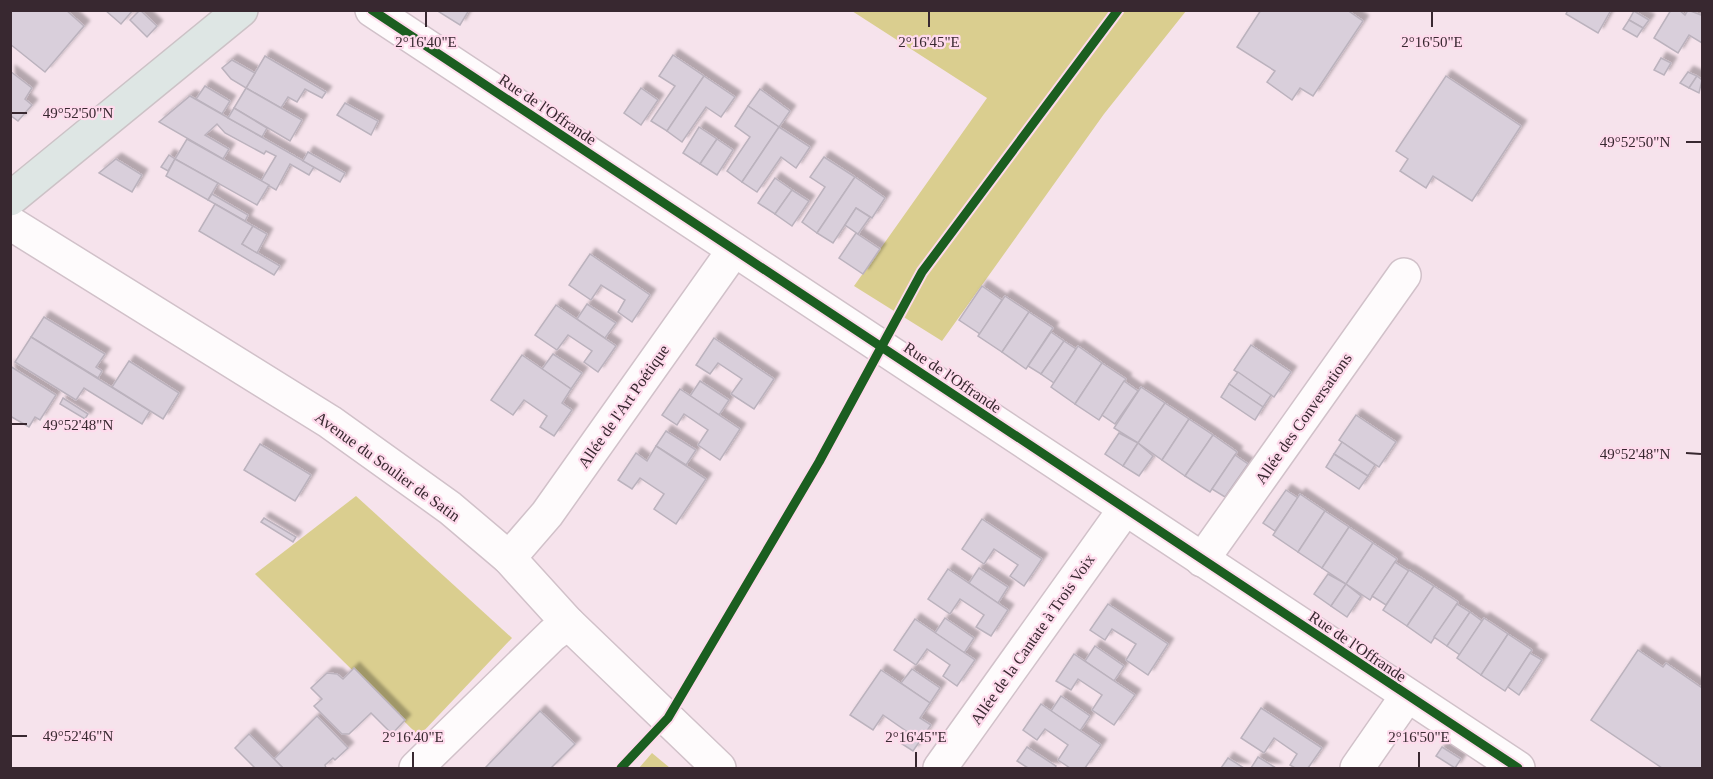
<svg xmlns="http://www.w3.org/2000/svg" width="1713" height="779" viewBox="0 0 1713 779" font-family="Georgia,serif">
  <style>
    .green { fill: #dace8f }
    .building { fill: #d9cfdb; stroke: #bbb2bd; stroke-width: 1.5; filter: url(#shadow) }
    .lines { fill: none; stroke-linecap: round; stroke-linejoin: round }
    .minor-casing { stroke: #d1c1c9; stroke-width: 36 }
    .major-casing { stroke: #ccc2c6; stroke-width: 36 }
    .minor { stroke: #fefbfc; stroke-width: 33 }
    .major { stroke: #dee6e4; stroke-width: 33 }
    .cycleway-casing { stroke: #fedbec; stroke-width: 13 }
    .cycleway { stroke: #1b5e20; stroke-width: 9 }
    .ticks { fill: none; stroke: #382830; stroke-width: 2 }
    .labels { text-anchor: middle; stroke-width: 4.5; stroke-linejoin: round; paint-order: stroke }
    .street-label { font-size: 16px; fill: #382830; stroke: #fedbec }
    .ticks-label { font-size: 15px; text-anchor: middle; fill: #382830; stroke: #fedbec; stroke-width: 4.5; stroke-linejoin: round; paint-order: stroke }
  </style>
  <defs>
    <filter id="shadow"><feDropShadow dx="5.5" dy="-5.5" stdDeviation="1.5" flood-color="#0004"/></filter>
  </defs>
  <rect width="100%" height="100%" fill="#f6e3ec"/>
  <g class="green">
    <polygon points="852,11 1186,11 1104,114 942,341 854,286 987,98"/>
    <polygon points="356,496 512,638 419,736 255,574"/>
    <polygon points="652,753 670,768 639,768"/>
  </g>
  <g class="building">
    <polygon points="10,10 66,10 84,26 45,72 10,44"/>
    <polygon points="105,10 133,10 121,24"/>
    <polygon points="140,10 157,26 147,37 130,20"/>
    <polygon points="436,10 469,10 460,25"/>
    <polygon points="1261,10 1347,10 1363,21 1313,96 1300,88 1292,100 1267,82 1275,71 1237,47"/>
    <polygon points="1568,10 1611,10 1598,33 1566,14"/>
    <polygon points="1671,10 1679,10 1685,15 1688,10 1701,15 1702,12 1702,43 1689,35 1678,53 1654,38"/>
    <polygon points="1634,11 1649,20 1643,28 1629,20"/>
    <polygon points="1629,20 1643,28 1637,37 1623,29"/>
    <polygon points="673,55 704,76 667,131 651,121 675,86 659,76"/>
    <polygon points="265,56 326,92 322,98 305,89 297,102 288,97 281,108 246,88"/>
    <polygon points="1661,58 1671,63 1664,75 1654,70"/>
    <polygon points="232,60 255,73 246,88 231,79 222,68"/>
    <polygon points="10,71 32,88 25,99 32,105 18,121 10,115"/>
    <polygon points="1688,72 1697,76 1689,88 1680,83"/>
    <polygon points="704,76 735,97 721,117 706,107 682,142 667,131"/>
    <polygon points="1446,76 1521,126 1472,201 1433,176 1426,188 1400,171 1408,159 1396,151"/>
    <polygon points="1697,76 1702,80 1699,93 1689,88"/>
    <polygon points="205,86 230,101 222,114 196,99"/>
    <polygon points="246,88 302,120 290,141 234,108"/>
    <polygon points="641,88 658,100 641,125 624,113"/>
    <polygon points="760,89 790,111 779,127 748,106"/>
    <polygon points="190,96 314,167 309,175 290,164 276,190 261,181 276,156 266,151 264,154 225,133 217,124 205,135 229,149 223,159 159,122"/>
    <polygon points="345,103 378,121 371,135 337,115"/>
    <polygon points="748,106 779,127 742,182 727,171 750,137 735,126"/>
    <polygon points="234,108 267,128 262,137 228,118"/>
    <polygon points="699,127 717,139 700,164 683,153"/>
    <polygon points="779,127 810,147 796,168 781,157 757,192 742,182"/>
    <polygon points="187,139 269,185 257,205 175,159"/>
    <polygon points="717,139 733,150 717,175 700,164"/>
    <polygon points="308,152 345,173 340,182 303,161"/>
    <polygon points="169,155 175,159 168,171 161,167"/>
    <polygon points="824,157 855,177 817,233 802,222 825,187 810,177"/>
    <polygon points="116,159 142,175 132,192 99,173"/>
    <polygon points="175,159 218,183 208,200 166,176"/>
    <polygon points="855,177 885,198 872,218 856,208 833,243 817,233"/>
    <polygon points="775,178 792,190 775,214 758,203"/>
    <polygon points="792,190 809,201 792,226 775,214"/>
    <polygon points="212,194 248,215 245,221 208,200"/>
    <polygon points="215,204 253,226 242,244 280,266 274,275 199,231"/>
    <polygon points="856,208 870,217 858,234 845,225"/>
    <polygon points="253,226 267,234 257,253 242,244"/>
    <polygon points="856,233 880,249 863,274 839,258"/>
    <polygon points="590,254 650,295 632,322 618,312 625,300 601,285 591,300 569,285"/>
    <polygon points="982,286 1002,300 980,334 959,320"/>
    <polygon points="1005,296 1029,312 1002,352 978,336"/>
    <polygon points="587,304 616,323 605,338 577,319"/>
    <polygon points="556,305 616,346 598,372 584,362 592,351 568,335 557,350 535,335"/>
    <polygon points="1029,312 1053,328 1026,369 1002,352"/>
    <polygon points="44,317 105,354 96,367 102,371 98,378 31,337"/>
    <polygon points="1051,332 1064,341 1041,374 1028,366"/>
    <polygon points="31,337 150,411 142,424 84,388 76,400 15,362"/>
    <polygon points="714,338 774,379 754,409 731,394 742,379 718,363 710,374 696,365"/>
    <polygon points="1064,341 1076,349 1054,383 1041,374"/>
    <polygon points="1251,345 1291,372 1274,397 1234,370"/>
    <polygon points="1078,346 1102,363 1075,404 1051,387"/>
    <polygon points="553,354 582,373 571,389 542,369"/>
    <polygon points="522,355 571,389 562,403 572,410 554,436 540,427 547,416 524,400 513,415 491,400"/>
    <polygon points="129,361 179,393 163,419 112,387"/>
    <polygon points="1102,363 1126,379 1099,420 1075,404"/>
    <polygon points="10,366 56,395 40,420 35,417 29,427 10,416"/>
    <polygon points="1238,372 1271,395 1263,407 1229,384"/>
    <polygon points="700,381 729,400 719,415 690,396"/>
    <polygon points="1124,381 1138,391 1115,424 1102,415"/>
    <polygon points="1229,384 1263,407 1255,420 1221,397"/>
    <polygon points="1141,387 1165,403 1138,443 1114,428"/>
    <polygon points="680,389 740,429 720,460 698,445 708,430 684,414 677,425 662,415"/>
    <polygon points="63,398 88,414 85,419 60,404"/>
    <polygon points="1165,403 1189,419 1162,460 1138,443"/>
    <polygon points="1356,415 1396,442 1379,467 1339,440"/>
    <polygon points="1189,419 1213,435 1185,476 1162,460"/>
    <polygon points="666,431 696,450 686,465 656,446"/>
    <polygon points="1119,433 1138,443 1123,466 1105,454"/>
    <polygon points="1213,435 1237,452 1210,492 1185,476"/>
    <polygon points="1342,442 1375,465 1368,476 1334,454"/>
    <polygon points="1138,443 1153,456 1139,476 1123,466"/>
    <polygon points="260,444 311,475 295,501 244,470"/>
    <polygon points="656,446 706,479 676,524 654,509 664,494 640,478 632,489 618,480 636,453 647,461"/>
    <polygon points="1334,454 1368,476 1359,489 1326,467"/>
    <polygon points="1235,455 1248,464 1225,497 1212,489"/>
    <polygon points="1286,490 1298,498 1275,531 1263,523"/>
    <polygon points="1300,494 1325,511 1298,552 1273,535"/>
    <polygon points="1325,511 1349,527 1322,568 1298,552"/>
    <polygon points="264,518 296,537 293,542 261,522"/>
    <polygon points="982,519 1042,559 1024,586 1010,576 1018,565 994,549 984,564 962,549"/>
    <polygon points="1349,527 1373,543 1346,584 1322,568"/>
    <polygon points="1373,543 1397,559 1370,600 1346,584"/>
    <polygon points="1395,562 1409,571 1386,605 1372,596"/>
    <polygon points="979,568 1008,587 998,603 969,583"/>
    <polygon points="948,569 1008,610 991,636 976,627 984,615 960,599 950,614 928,599"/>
    <polygon points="1409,570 1434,586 1407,626 1383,610"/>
    <polygon points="1328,574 1346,584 1331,606 1314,594"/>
    <polygon points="1346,584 1361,596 1347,617 1331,606"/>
    <polygon points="1434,586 1458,602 1431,643 1407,626"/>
    <polygon points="1108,604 1168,644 1148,675 1126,660 1136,644 1112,629 1105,640 1090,630"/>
    <polygon points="1457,604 1470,612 1447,646 1434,637"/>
    <polygon points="1470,612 1482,621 1460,655 1447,646"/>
    <polygon points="945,618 974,638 964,653 935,633"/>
    <polygon points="1484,618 1508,634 1481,675 1457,658"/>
    <polygon points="915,619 975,660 957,686 943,676 950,665 927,649 916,665 894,650"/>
    <polygon points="1508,634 1532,650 1505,691 1481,675"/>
    <polygon points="1095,646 1124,666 1114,681 1085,661"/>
    <polygon points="1638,650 1663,667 1666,663 1702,688 1702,768 1662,768 1591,720"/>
    <polygon points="1530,653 1542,660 1519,695 1508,687"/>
    <polygon points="1074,654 1135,695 1114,725 1092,710 1102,695 1078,679 1071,690 1056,681"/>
    <polygon points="354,668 405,720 392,734 371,713 349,734 342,734 314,706 322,699 311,688 327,673 337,674 343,679"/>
    <polygon points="912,669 940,688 930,703 901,683"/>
    <polygon points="881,670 930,703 920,718 931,725 913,751 899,742 906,731 883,715 873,730 850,715"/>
    <polygon points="1061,696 1090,716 1080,731 1051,711"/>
    <polygon points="1041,704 1101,745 1085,768 1070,768 1058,760 1068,745 1045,729 1037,740 1023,730"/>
    <polygon points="1261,708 1322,748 1308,768 1295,768 1290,765 1297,754 1274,738 1264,753 1241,738"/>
    <polygon points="540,711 575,744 551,768 485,768"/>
    <polygon points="317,716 348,748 335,760 333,758 325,765 326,768 283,768 274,759"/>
    <polygon points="249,734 283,768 255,768 235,748"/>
    <polygon points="1027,747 1056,766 1055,768 1028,768 1017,761"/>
    <polygon points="1442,747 1461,759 1455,768 1436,756"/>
    <polygon points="1258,757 1276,768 1251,768"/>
    <polygon points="1228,758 1244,768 1221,768"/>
  </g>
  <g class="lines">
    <g class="minor-casing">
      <g id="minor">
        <polyline points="372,10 1518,768"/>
        <polyline points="10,223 330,422 450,508 509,558 568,623 719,768"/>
        <polyline points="509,558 547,514 734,250"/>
        <polyline points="1202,560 1404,275"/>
        <polyline points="416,768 552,635 568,623"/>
        <polyline points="940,768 1125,509"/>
        <polyline points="1357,768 1407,696"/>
      </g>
    </g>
    <g class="major-casing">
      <polyline id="major" points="10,199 241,10"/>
    </g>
    <use href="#minor" class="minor"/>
    <use href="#major" class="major"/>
    <g class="cycleway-casing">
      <g id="cycleway">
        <polyline points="372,10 1518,768"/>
        <polyline points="621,768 668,718 819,462 922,272 1118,10"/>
      </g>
    </g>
    <use href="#cycleway" class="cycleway"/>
  </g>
  <path class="ticks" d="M426,27v-15M929,27v-15M1432,27v-15M12,113h15M1686,142h15M12,424h15M1686,453l15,1M12,736h15M413,767v-15M916,767v-15M1419,767v-15"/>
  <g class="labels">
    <g class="street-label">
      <text transform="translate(548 109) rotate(34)" y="6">Rue de l'Offrande</text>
      <text transform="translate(953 377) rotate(34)" y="6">Rue de l'Offrande</text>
      <text transform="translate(623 406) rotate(-55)" y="6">Allée de l'Art Poétique</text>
      <text transform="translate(1303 418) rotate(-55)" y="6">Allée des Conversations</text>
      <text transform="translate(388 466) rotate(36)" y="6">Avenue du Soulier de Satin</text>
      <text transform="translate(1032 639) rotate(-55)" y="6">Allée de la Cantate à Trois Voix</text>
      <text transform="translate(1358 646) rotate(34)" y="6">Rue de l'Offrande</text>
    </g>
  </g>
  <g class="ticks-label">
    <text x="426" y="47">2°16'40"E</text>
    <text x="929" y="47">2°16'45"E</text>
    <text x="1432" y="47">2°16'50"E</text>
    <text x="78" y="118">49°52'50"N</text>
    <text x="1635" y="147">49°52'50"N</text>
    <text x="78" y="430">49°52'48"N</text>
    <text x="1635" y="459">49°52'48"N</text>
    <text x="78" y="741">49°52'46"N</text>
    <text x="413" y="742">2°16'40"E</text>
    <text x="916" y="742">2°16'45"E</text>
    <text x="1419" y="742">2°16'50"E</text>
  </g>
  <rect width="1713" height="779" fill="none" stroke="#382830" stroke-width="24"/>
</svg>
